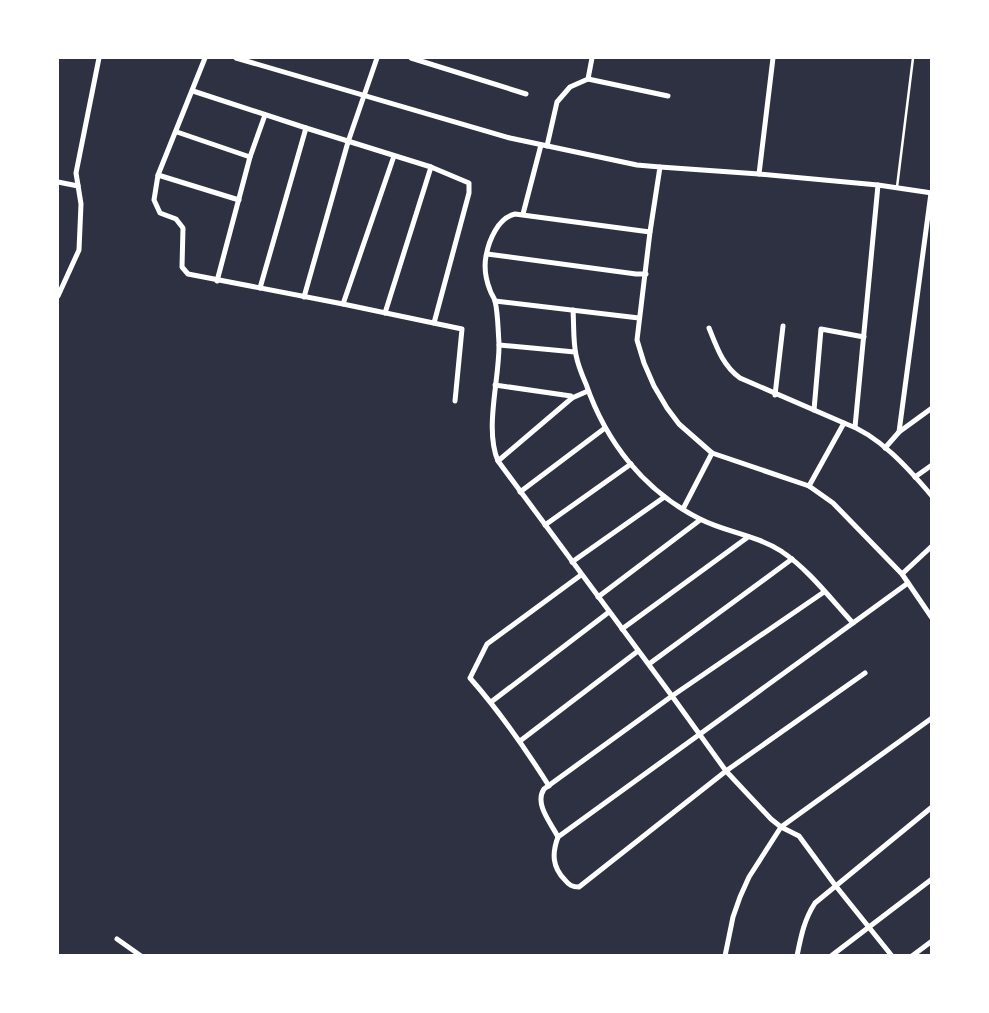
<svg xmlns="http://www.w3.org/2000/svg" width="989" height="1013" viewBox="0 0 989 1013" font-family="Figtree,sans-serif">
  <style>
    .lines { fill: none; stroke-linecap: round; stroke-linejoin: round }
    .service { stroke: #fff; stroke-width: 2.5 }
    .minor { stroke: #fff; stroke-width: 5 }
  </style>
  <rect width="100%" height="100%" fill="#2d3142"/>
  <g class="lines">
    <polyline class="service" points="897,187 913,58"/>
    <g class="minor">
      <polyline points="236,58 510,138 637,165 660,167 650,232 637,340 644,363 654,386 667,408 679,424 712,453 809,486 833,503 902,574 932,618"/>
      <polyline points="411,58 526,94"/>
      <polyline points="588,79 668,96"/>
      <polyline points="193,91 306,128 431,167 469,183 469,193 434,323"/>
      <polyline points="177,132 250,157"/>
      <polyline points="547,146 557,102 570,87 588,79 592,58"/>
      <polyline points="660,167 759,174 878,185"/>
      <polyline points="759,174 773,58"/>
      <polyline points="158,175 205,58"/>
      <polyline points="58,182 78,186"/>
      <polyline points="239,200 158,175 154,200 160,213 176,219 183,228 182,267 188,274 343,304 462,329 455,401"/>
      <polyline points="523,214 541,145"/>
      <path d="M650,232l-135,-18c-17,4 -26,26 -29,42 -2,11 0,24 4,34 1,4 4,7 5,11 3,12 3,29 4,42 1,34 -15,86 -1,118l174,235 54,75 45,48 10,8 18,9 36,49 57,71"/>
      <polyline points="487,254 636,274 646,274"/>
      <polyline points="217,281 250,157 265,115"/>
      <polyline points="260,288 306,128"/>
      <polyline points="58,296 79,250 81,204 76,173 99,58"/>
      <polyline points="304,297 348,142 377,58"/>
      <polyline points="495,301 639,318"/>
      <polyline points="343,304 394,156"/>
      <path d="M573,310c1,15 0,31 3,45 2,10 6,20 10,29 20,58 58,107 114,135 25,13 56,16 81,32 27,18 49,47 72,72l55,-40"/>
      <polyline points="385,313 431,167"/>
      <path d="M709,328c8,20 14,38 31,50l104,45"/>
      <polyline points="499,345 575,352"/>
      <polyline points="495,385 571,396 572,398"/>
      <polyline points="775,395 783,326"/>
      <polyline points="814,410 821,329 864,337"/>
      <polyline points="855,427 878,185 932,193"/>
      <polyline points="899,432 931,193"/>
      <polyline points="885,448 899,432 932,408"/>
      <polyline points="498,461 572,398 588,391"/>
      <polyline points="915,477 932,465"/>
      <path d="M809,486l35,-63c35,12 64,45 88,73"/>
      <polyline points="520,492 605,428"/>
      <polyline points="683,509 712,453"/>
      <polyline points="545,525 631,464"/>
      <polyline points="572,562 663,498"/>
      <polyline points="902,574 932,546"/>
      <polyline points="598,597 700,520"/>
      <path d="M853,623l-295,214c-6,16 -6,30 7,43 4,5 7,7 14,7l147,-116 139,-98"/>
      <polyline points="622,629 748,537"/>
      <polyline points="649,664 792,559"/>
      <polyline points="491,702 609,612"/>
      <polyline points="520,741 638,651"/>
      <path d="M549,786c-24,-38 -49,-74 -79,-108l17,-34 94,-69"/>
      <path d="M558,837c-7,-14 -24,-33 -14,-48l128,-93 152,-104"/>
      <polyline points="117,939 141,956"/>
      <polyline points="725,956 733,917 740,897 749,877 781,827 932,718"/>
      <path d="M797,956c4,-20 7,-36 18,-53l117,-96"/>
      <polyline points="831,956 932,879"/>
      <polyline points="912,956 932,941"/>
    </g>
  </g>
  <rect width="989" height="1013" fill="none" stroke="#ffffff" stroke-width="118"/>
</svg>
